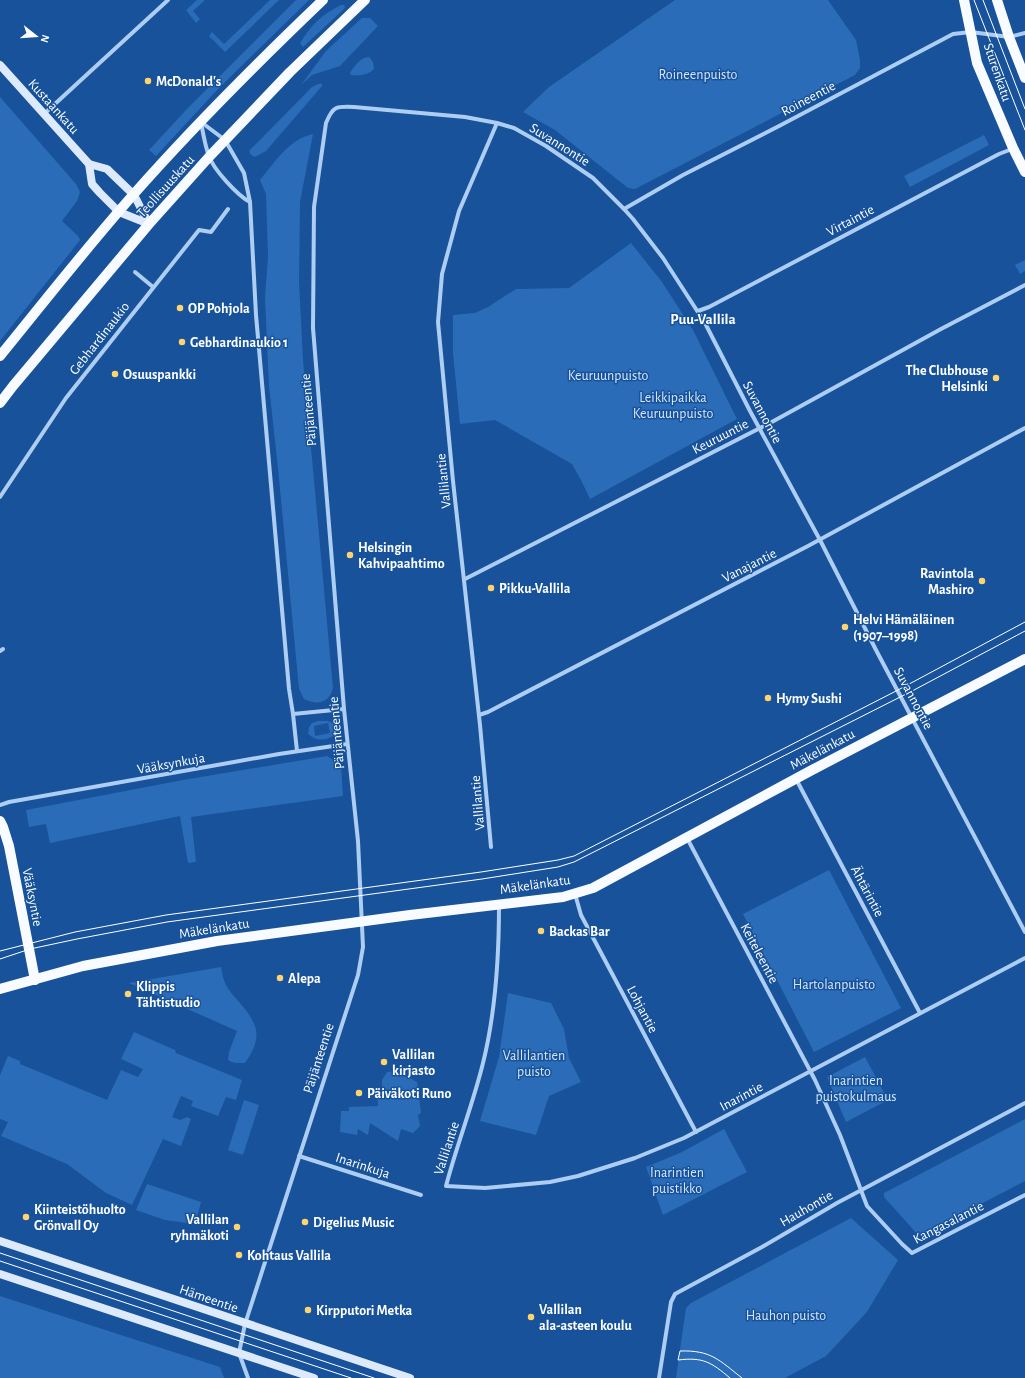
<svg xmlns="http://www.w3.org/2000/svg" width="1025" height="1378" viewBox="0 0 1025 1378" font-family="'Alegreya Sans',sans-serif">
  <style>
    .green { fill: #2b6cb8; fill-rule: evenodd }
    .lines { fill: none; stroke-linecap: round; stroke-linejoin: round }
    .street { stroke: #adcdf2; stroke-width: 4 }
    .secondary { stroke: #dceafc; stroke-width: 8 }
    .primary { stroke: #f8fbff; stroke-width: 10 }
    .tram { stroke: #fff; stroke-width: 1 }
    .poi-dot { fill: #ffd46e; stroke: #17529b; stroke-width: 1.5 }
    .labels { text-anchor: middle; stroke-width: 3; stroke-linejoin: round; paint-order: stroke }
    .street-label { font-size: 14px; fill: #fff; stroke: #17529b }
    .park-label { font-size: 14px; fill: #d5e7fc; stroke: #17529b }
    .poi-label { font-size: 14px; font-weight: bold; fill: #fff; stroke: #17529b; text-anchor: start }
    .neighbourhood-label { font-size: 15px; font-weight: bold; fill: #fff; stroke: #17529b }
  </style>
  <rect width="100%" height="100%" fill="#17529b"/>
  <g class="green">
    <polygon points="197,0 205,0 193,11 200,19 196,23 186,10"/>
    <polygon points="270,0 279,0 225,52 209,36 212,32 224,44"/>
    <polygon points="296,0 309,0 218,89 156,156 149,150 186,110"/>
    <polygon points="675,0 828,0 856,40 860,60 860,68 855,75 635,189 628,188 555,130 523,112 549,87"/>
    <path d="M341,5h3l1,2 -1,2 -41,38 -3,-4c13,-20 20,-27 41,-38z"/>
    <polygon points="362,18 370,18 378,26 340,66 312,75 301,85 326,51"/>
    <path d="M369,57l4,5 1,7c-5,6 -16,7 -23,6l-1,-2c4,-6 10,-16 19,-16z"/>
    <polygon points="318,84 322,84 322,86 266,151 255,157 251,155 249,151 312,87"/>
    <polygon points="0,97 76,184 80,192 77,201 62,221 78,236 80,240 0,341"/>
    <path d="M313,134l-13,68 -1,80 4,78 30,328c-4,16 -16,17 -29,11l-5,-10 -21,-221 -9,-82 -4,-88 3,-41 -2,-63 -6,-14c15,-18 29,-41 53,-46z"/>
    <polygon points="984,135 989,145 910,187 904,176"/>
    <polygon points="631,243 662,282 693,330 737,419 590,499 581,480 572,464 495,420 460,424 453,353 453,315 475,313 488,307 516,289 569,288"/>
    <polygon points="1025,260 1025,271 1020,274 1015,265"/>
    <path d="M318,721h9l10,3 1,8c-8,8 -20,11 -30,2l1,-7 3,-4zM328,723l2,10 -15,3 -1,-10z"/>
    <polygon points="327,756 341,765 343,796 191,817 196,862 188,863 180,816 50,843 46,824 29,827 26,810 183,780"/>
    <polygon points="829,870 901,1008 814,1052 743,914"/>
    <path d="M221,967c1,6 2,12 5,18 3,6 9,12 13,17 20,23 24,35 6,61 -6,0 -12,1 -17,-3l1,-8 8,-21 -108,-48z"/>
    <polygon points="508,993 551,1003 564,1029 569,1058 581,1082 549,1096 536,1135 480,1121 499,1057"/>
    <polygon points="134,1032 175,1050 176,1053 242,1080 236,1100 226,1097 218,1116 191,1106 193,1101 181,1096 172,1117 180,1120 187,1117 191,1119 181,1146 163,1139 132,1205 106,1193 67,1164 1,1136 8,1122 0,1119 0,1075 8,1056 20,1061 20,1064 107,1100 121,1070 138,1077 143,1069 121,1059"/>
    <polygon points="865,1057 888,1100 846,1122 827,1077"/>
    <polygon points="397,1071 417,1082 421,1113 418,1115 420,1126 413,1133 401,1129 398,1141 370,1123 368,1135 358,1129 357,1135 340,1132 341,1111 349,1111 349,1107 378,1106 377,1091 382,1091 382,1080 387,1072"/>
    <polygon points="244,1100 259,1105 243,1155 228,1150"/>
    <polygon points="1025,1119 1025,1181 919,1236 884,1197 884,1193"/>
    <polygon points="724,1129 747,1172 663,1215 646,1167 682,1152"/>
    <polygon points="147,1184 201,1202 197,1217 186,1223 165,1220 136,1210"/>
    <polygon points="851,1218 898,1260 867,1312 826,1356 785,1378 676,1378 686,1308 691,1303"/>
    <polygon points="0,1296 220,1367 224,1378 0,1378"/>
  </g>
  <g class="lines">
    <g class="street">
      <polyline points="44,114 168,0"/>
      <polyline points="201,122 225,140 244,173 250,202 256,315 289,689 293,714 297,751"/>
      <path d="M201,122c2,11 4,24 8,34 4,13 29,40 41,46"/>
      <polyline points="624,209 683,175 781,125 953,34 971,32 1009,37 1025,33"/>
      <polyline points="135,272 153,287"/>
      <polyline points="698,311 709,307 999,154 1012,149"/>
      <polyline points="0,497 66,398 199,230 211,232 228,209"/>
      <polyline points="465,579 770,423 941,329 1025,285"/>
      <polyline points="0,651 3,649"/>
      <polyline points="293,714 344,709"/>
      <polyline points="479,715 488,712 808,546 1025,428"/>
      <polyline points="796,779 920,1013"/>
      <polyline points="0,805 9,802 279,754 347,744"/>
      <polyline points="687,838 815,1080 840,1135 867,1206 902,1244 912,1253 1025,1195"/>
      <polyline points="491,847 480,725 453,481 438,322 442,274 459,211 497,123"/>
      <polyline points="575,894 581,915 696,1132"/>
      <path d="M499,905c0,52 -3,106 -16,158 -10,41 -26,81 -37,123l39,2 65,-6 28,-6 57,-18 49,-20 341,-180"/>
      <polyline points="299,1156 421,1195"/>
      <path d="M248,1378l-9,-25 6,-29 113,-349 5,-28 -5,-106 -14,-132 -31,-381 1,-121 12,-84c7,-17 10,-17 28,-16l111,10 32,6 17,5 32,18 47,32 31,31 9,10 30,39 42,65 45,88 70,129 56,110 149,282"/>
      <polyline points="659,1378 671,1302 675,1294 762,1247 837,1203 1025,1103"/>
    </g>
    <g class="secondary">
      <polyline points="0,65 89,164 107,169 134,195 149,224"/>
      <polyline points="89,164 92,184 100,193 119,212 149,224"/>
      <polyline points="0,1241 410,1378"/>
      <polyline points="0,1274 314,1378"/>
    </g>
    <g class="primary">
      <polyline points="964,0 977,63 1013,148 1025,172"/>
      <polyline points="997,0 1009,37 1025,78"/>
      <path d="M0,356c44,-54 87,-109 133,-161 60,-68 124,-132 190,-195"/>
      <polyline points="0,403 13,386 149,224 209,157 290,72 365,0"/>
      <polyline points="0,821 3,827 9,846 35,980"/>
      <polyline points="0,989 83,966 217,941 410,915 563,897 593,888 812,770 1025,659"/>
    </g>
    <g class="tram">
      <polyline points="974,0 1025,130"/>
      <polyline points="983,0 1025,109"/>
      <polyline points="0,951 75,932 166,915 481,872 558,860 574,856 898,690 1025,622"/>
      <polyline points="0,959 30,949 77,939 167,922 482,879 558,867 574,862 914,690 1025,631"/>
      <polyline points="0,1253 374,1378"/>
      <polyline points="0,1261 351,1378"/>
      <path d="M730,1378c-19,-16 -27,-21 -52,-18l2,-9c31,-1 39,9 62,27"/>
    </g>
  </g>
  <g class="poi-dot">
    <circle cx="148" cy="81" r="4"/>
    <circle cx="180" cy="308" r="4"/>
    <circle cx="182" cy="342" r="4"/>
    <circle cx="115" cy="374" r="4"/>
    <circle cx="996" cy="378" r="4"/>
    <circle cx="350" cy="555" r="4"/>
    <circle cx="982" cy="581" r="4"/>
    <circle cx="491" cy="588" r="4"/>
    <circle cx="845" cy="627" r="4"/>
    <circle cx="768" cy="698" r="4"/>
    <circle cx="541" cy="931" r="4"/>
    <circle cx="280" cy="978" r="4"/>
    <circle cx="128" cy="994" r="4"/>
    <circle cx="384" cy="1062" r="4"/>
    <circle cx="359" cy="1093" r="4"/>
    <circle cx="26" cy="1217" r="4"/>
    <circle cx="305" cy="1222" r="4"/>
    <circle cx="237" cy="1227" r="4"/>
    <circle cx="239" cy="1255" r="4"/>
    <circle cx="308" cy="1310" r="4"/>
    <circle cx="531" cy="1317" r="4"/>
  </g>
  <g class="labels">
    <g class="street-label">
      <text transform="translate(998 72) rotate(71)" y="5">Sturenkatu</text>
      <text transform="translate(808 98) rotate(-28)" y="5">Roineentie</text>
      <text transform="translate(54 106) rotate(48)" y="5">Kustaankatu</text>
      <text transform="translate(560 144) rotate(32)" y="5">Suvannontie</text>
      <text transform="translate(165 186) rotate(-48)" y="5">Teollisuuskatu</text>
      <text transform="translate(850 220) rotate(-28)" y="5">Virtaintie</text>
      <text transform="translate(99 338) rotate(-52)" y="5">Gebhardinaukio</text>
      <text transform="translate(308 410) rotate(-95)" y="5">Päijänteentie</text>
      <text transform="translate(763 412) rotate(62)" y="5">Suvannontie</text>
      <text transform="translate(720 436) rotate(-27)" y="5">Keuruuntie</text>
      <text transform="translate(443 481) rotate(-96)" y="5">Vallilantie</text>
      <text transform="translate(749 565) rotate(-27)" y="5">Vanajantie</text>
      <text transform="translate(914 698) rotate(62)" y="5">Suvannontie</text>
      <text transform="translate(336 733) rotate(-95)" y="5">Päijänteentie</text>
      <text transform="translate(822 749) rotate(-28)" y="5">Mäkelänkatu</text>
      <text transform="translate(171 763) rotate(-10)" y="5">Vääksynkuja</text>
      <text transform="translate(477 803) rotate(-95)" y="5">Vallilantie</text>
      <text transform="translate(535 884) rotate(-8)" y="5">Mäkelänkatu</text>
      <text transform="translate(868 891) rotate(62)" y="5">Ähtärintie</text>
      <text transform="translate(33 897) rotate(79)" y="5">Vääksyntie</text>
      <text transform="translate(214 928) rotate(-9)" y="5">Mäkelänkatu</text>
      <text transform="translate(760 953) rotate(62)" y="5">Keiteleentie</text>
      <text transform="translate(643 1009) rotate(62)" y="5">Lohjantie</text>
      <text transform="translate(318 1058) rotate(-72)" y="5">Päijänteentie</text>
      <text transform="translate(741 1096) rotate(-28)" y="5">Inarintie</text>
      <text transform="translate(446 1148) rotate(-72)" y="5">Vallilantie</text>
      <text transform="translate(363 1165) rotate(18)" y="5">Inarinkuja</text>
      <text transform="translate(806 1208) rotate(-30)" y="5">Hauhontie</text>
      <text transform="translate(948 1222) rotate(-27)" y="5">Kangasalantie</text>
      <text transform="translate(209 1298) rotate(19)" y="5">Hämeentie</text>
    </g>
    <g class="park-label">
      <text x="698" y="79">Roineenpuisto</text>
      <text x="608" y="380">Keuruunpuisto</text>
      <text x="673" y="402">Leikkipaikka<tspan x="673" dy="16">Keuruunpuisto</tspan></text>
      <text x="834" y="989">Hartolanpuisto</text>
      <text x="534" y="1060">Vallilantien<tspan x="534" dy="16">puisto</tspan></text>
      <text x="856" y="1085">Inarintien<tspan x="856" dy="16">puistokulmaus</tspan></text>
      <text x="677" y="1177">Inarintien<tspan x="677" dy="16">puistikko</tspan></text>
      <text x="786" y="1320">Hauhon puisto</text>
    </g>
    <g class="poi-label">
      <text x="156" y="86">McDonald's</text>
      <text x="188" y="313">OP Pohjola</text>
      <text x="190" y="347">Gebhardinaukio 1</text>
      <text x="988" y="375" text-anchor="end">The Clubhouse<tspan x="988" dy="16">Helsinki</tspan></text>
      <text x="123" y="379">Osuuspankki</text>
      <text x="358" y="552">Helsingin<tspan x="358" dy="16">Kahvipaahtimo</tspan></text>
      <text x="974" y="578" text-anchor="end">Ravintola<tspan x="974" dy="16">Mashiro</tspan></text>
      <text x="499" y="593">Pikku-Vallila</text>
      <text x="853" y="624">Helvi Hämäläinen<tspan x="853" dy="16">(1907–1998)</tspan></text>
      <text x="776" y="703">Hymy Sushi</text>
      <text x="549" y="936">Backas Bar</text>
      <text x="288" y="983">Alepa</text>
      <text x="136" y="991">Klippis<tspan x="136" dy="16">Tähtistudio</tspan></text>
      <text x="392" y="1059">Vallilan<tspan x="392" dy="16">kirjasto</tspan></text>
      <text x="367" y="1098">Päiväkoti Runo</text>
      <text x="34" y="1214">Kiinteistöhuolto<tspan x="34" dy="16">Grönvall Oy</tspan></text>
      <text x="229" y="1224" text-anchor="end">Vallilan<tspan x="229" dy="16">ryhmäkoti</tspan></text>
      <text x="313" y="1227">Digelius Music</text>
      <text x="247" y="1260">Kohtaus Vallila</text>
      <text x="539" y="1314">Vallilan<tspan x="539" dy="16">ala-asteen koulu</tspan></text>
      <text x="316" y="1315">Kirpputori Metka</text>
    </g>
    <g class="neighbourhood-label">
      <text x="703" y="324">Puu-Vallila</text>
    </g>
  </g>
  <g transform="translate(36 36) rotate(107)" stroke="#17529b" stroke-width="3" paint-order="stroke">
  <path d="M0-3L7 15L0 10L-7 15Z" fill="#ffffff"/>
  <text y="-6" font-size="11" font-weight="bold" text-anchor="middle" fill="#ffffff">N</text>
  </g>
</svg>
